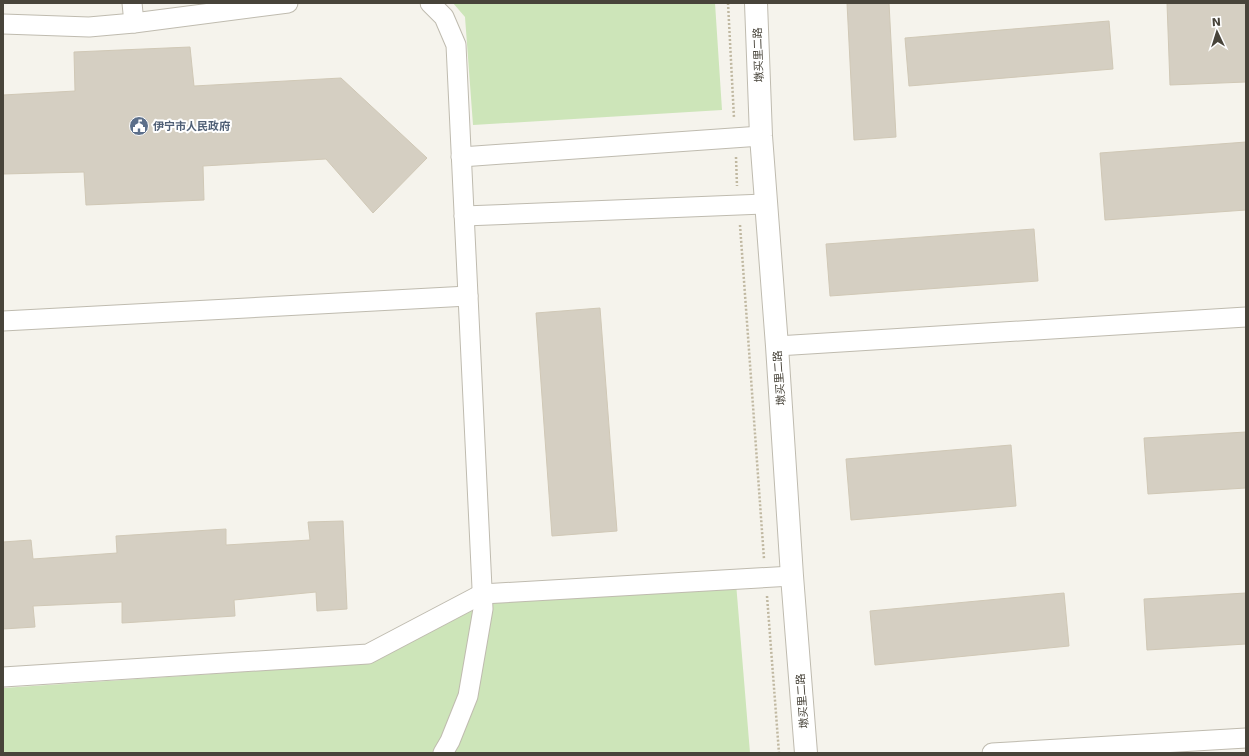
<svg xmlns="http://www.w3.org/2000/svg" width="1249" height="756" viewBox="0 0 1249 756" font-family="'DejaVu Sans','Noto Sans SC',sans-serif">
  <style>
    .green { fill: #cde5b9 }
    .building { fill: #d5cfc2; stroke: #d0c8b6 }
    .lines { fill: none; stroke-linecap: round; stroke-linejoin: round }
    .minor-casing { stroke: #bfbbaf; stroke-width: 21 }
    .tertiary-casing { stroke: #bfbbaf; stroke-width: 24 }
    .path { stroke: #c0b8a1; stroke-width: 2.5; stroke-dasharray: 2 2; stroke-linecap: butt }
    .minor { stroke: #fff; stroke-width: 19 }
    .tertiary { stroke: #fff; stroke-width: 22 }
    .labels { text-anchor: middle; stroke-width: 4; stroke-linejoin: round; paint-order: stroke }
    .street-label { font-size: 11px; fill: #48443a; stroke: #fff }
    .service-label { font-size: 11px; font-weight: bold; fill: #4e5e75; stroke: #fff; text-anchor: start }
  </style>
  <rect width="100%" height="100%" fill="#f5f3ec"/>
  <g class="green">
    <polygon points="453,3 715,3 722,110 473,125 465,17"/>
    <polygon points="736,583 750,753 3,753 3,688 359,664 495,592"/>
  </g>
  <g class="building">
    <polygon points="847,3 889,3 896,137 854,140"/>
    <polygon points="1167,3 1246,3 1246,82 1170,85"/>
    <polygon points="1109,21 1113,69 909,86 905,38"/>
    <polygon points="190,47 194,86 341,78 427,158 373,213 326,159 203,166 204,200 86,205 84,172 3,174 3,95 75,91 74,52"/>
    <polygon points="1246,142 1246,210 1105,220 1100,153"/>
    <polygon points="1034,229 1038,281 830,296 826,244"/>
    <polygon points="600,308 617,531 552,536 536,313"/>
    <polygon points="1246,432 1246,488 1148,494 1144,438"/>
    <polygon points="1011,445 1016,506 851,520 846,459"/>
    <polygon points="343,521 347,609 317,611 316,592 234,600 235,616 122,623 122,602 33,606 35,627 3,629 3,542 31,540 33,559 117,553 116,536 226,529 226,545 310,540 308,522"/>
    <polygon points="1064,593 1069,646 875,665 870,611"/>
    <polygon points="1246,593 1246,644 1147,650 1144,599"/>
  </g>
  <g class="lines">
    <g class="minor-casing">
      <g id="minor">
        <polyline points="132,3 134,23"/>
        <polyline points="430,3 444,17 456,45 483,609 468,696 450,741 443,753"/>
        <polyline points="3,24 89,27 134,23 288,3"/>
        <polyline points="461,157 761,136"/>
        <polyline points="464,216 766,204"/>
        <polyline points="3,321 468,296"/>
        <polyline points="777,346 1246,317"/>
        <polyline points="3,677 368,654 482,594 792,576"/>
        <polyline points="992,753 1246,738"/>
      </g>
    </g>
    <g class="tertiary-casing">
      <polyline id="tertiary" points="756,3 761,136 777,346 792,576 806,753"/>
    </g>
    <g class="path">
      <polyline points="728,3 734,118"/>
      <polyline points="736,157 737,186"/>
      <polyline points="740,225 764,559"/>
      <polyline points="767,596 779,753"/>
    </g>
    <use href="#minor" class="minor"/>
    <use href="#tertiary" class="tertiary"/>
  </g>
  <defs>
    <g id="civic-disc" transform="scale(1)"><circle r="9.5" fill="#5c6f8a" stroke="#fff"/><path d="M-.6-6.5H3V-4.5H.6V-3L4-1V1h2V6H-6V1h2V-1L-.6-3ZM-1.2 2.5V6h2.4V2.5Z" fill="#fff"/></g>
  </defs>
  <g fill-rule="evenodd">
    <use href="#civic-disc" x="139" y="126"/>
  </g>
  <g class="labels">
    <g class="street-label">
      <text transform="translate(758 55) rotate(-92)" y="4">墩买里二路</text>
      <text transform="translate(779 378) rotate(-94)" y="4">墩买里二路</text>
      <text transform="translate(802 701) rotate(-94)" y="4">墩买里二路</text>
    </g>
    <g class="service-label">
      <text x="153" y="130">伊宁市人民政府</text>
    </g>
  </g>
  <rect width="1249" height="756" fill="none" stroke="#48443a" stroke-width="8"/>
  <g transform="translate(1217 32) rotate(356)" stroke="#ffffff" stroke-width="3" paint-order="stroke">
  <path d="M0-3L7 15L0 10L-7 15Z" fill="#48443a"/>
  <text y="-6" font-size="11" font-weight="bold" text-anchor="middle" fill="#48443a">N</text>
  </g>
</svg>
